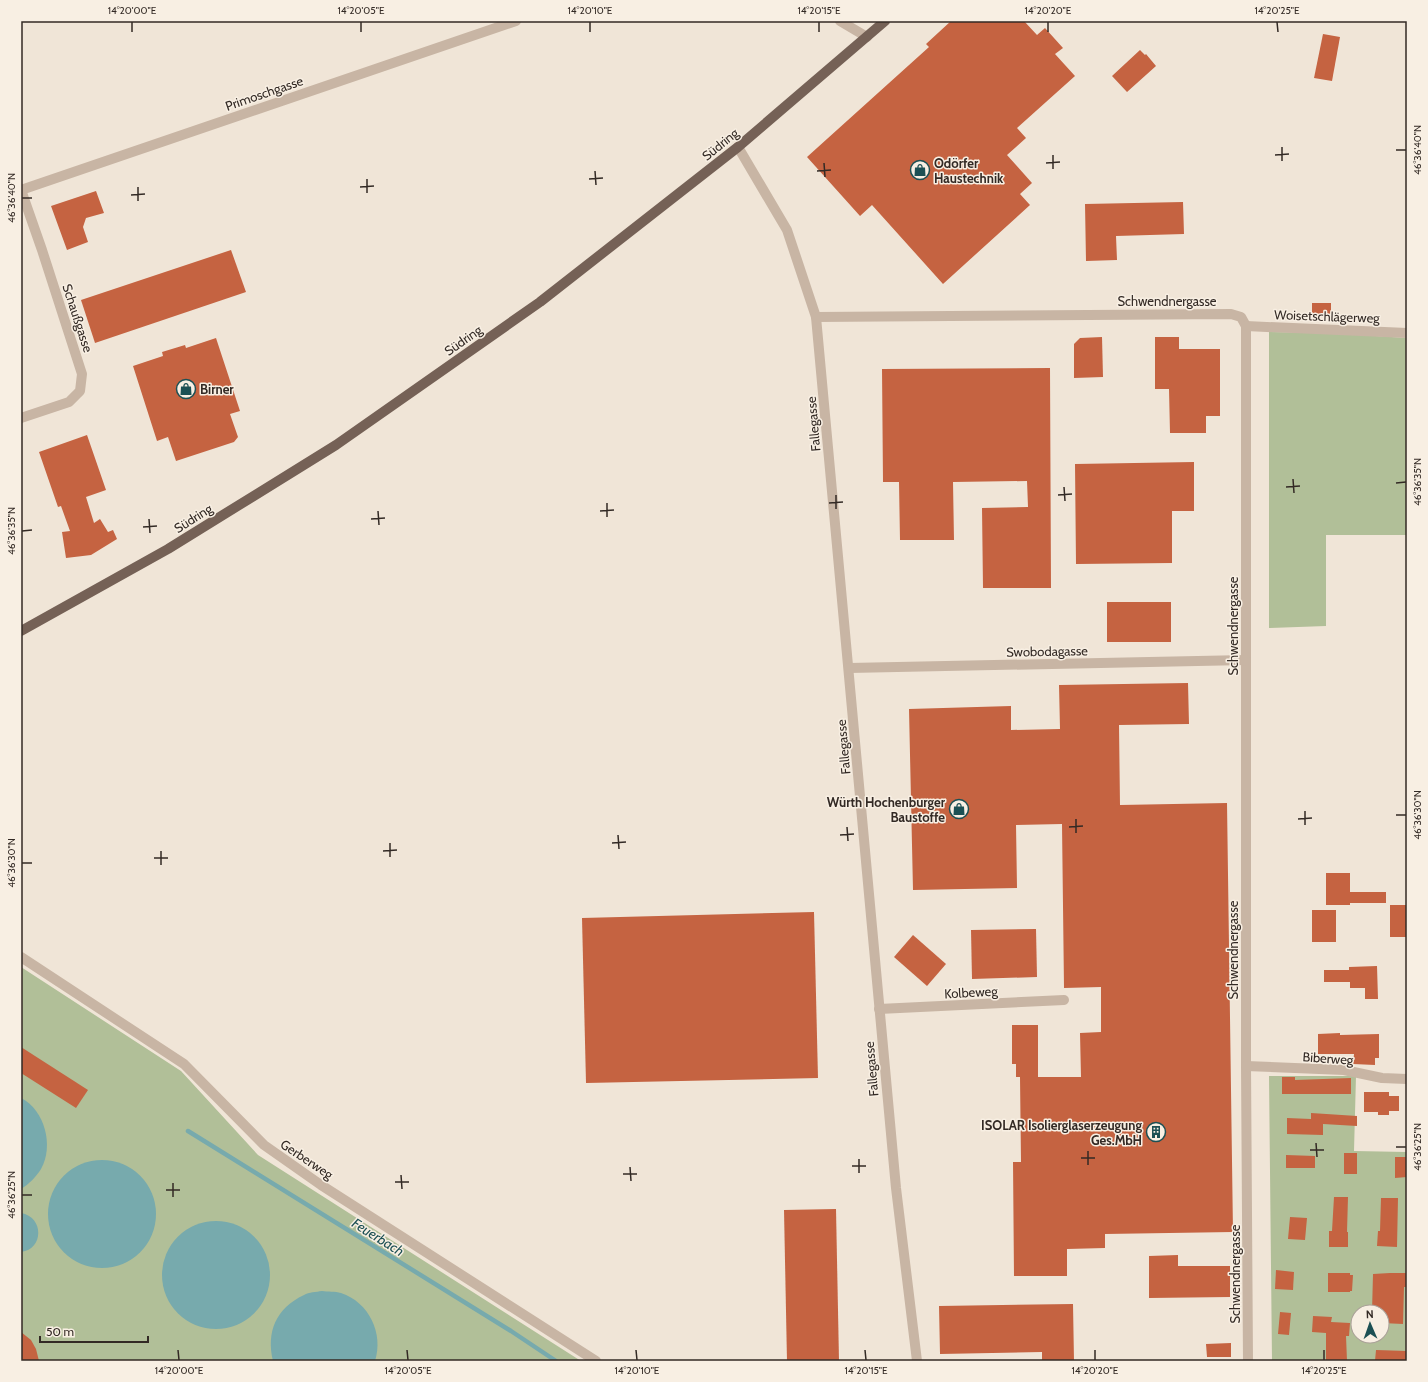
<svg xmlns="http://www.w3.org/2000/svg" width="1428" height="1382" viewBox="0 0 1428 1382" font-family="Cabin,sans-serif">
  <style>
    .green { fill: #b1bf98; fill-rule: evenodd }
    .water { fill: #77aaad }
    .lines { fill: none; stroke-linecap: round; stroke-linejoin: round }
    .stream { stroke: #77aaad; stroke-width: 4.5 }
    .building { fill: #c56341 }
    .minor { stroke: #c8b5a4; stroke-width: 10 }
    .major { stroke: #756156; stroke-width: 10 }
    .ticks { fill: none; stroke: #332a25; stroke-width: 1.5 }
    .labels { text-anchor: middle; stroke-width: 3; stroke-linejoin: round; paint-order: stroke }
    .street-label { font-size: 13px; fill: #332a25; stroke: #f8efe3 }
    .poi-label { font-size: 13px; font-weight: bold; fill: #332a25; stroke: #f8efe3; text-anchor: start }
    .water-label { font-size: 14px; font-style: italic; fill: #1c5054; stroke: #f8efe3 }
    .neatline { fill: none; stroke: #332a25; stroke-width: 1.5 }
    .ticks-label { font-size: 10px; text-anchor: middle; fill: #332a25 }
  </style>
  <rect width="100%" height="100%" fill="#f0e5d7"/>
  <g class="green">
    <polygon points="1269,332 1329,333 1407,338 1407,535 1326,535 1326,626 1269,628"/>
    <polygon points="21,967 181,1071 258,1155 581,1361 21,1361"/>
    <path d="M1269,1076h87l-2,75 53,1v209h-135zM1358,1312h24v24h-24z"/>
  </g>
  <g class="water">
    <path d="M21,1098c24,12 33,48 20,71 -5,8 -12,15 -20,20z"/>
    <circle cx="102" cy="1214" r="54"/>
    <path d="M21,1213c23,4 23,36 0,39z"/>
    <circle cx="216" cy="1275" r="54"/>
    <path d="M322,1291c6,1 13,0 19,2 28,9 43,41 34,68h-102c-7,-29 3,-53 31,-66 5,-3 12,-3 18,-4z"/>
  </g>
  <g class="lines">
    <polyline class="stream" points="188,1131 511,1331 556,1361"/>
  </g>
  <g class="building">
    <polygon points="951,21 1024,21 1037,35 1045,28 1063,48 1055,54 1075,76 1017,128 1026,138 1007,155 1032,183 1020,194 1030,205 943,284 872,205 860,216 807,157 929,47 926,44"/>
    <polygon points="1323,34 1340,37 1332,81 1314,78"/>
    <polygon points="1140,50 1145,55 1146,54 1156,66 1127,92 1112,76"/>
    <polygon points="96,191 104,213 86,218 83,227 88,242 67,250 51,206"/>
    <polygon points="1183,202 1184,234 1116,236 1117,260 1086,261 1085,204"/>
    <polygon points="231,250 246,292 95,343 81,300"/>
    <polygon points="1312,303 1331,303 1331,316 1315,316 1312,312"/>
    <polygon points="1102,337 1103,377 1074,378 1074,344 1080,338"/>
    <polygon points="1155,337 1179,337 1179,349 1220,349 1220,416 1206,416 1206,433 1170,433 1169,389 1155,389"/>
    <polygon points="216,338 240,411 230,414 238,437 234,442 176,461 168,437 157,441 133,366 163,356 162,352 185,345 186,348"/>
    <polygon points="1050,368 1051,588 983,588 982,508 1028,507 1027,481 953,482 954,540 900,540 899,482 883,482 882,369"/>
    <polygon points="87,435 106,490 86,497 94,523 100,519 108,532 113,530 117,539 91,555 66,558 62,532 70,531 61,506 58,507 39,452"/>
    <polygon points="1194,462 1194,511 1172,511 1172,563 1076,564 1075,464"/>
    <rect x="1107" y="602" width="64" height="40"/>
    <polygon points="1188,683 1189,724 1119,725 1120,805 1227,803 1233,1232 1105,1234 1105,1248 1067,1249 1067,1276 1014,1276 1013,1162 1021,1162 1020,1077 1016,1077 1016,1064 1012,1064 1012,1025 1038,1025 1038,1077 1081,1077 1080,1033 1101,1032 1101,987 1064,988 1062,824 1016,825 1017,888 913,890 909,709 1011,706 1011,730 1060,729 1059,685"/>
    <polygon points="1326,873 1350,873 1350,892 1386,892 1386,903 1350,903 1350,905 1326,905"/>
    <rect x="1390" y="905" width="17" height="32"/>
    <rect x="1312" y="910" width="24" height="32"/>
    <polygon points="814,912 818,1078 586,1083 582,918"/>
    <polygon points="1036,929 1037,977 972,979 971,930"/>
    <polygon points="913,935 946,964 927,986 894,957"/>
    <polygon points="1377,966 1378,999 1365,999 1365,988 1350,988 1350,982 1324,982 1324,970 1349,970 1349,967"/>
    <polygon points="1340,1033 1340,1035 1379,1034 1379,1058 1375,1058 1375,1065 1353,1064 1354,1054 1318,1054 1318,1034"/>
    <polygon points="21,1047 88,1090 76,1108 21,1073"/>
    <polygon points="1282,1077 1295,1077 1295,1080 1351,1078 1351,1094 1282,1094"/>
    <polygon points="1364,1092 1389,1092 1389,1096 1399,1096 1399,1111 1389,1111 1389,1115 1378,1115 1378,1112 1364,1112"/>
    <polygon points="1311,1113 1357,1116 1357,1126 1323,1124 1323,1135 1287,1134 1287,1118 1311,1119"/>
    <rect x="1344" y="1153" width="13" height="21"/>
    <polygon points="1286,1155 1315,1156 1315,1168 1286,1168"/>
    <polygon points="1395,1157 1407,1157 1407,1177 1395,1178"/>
    <polygon points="1334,1197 1348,1197 1347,1232 1348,1232 1348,1247 1329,1247 1329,1231 1332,1231"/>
    <polygon points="1381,1198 1398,1198 1397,1247 1377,1246 1378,1231 1380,1231"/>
    <polygon points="836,1209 839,1361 787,1361 784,1210"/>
    <polygon points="1290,1217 1307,1218 1305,1240 1288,1239"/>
    <polygon points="1178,1255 1178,1266 1230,1266 1230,1297 1149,1298 1149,1256"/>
    <polygon points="1276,1270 1294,1272 1293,1290 1275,1289"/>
    <polygon points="1328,1273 1350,1273 1350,1275 1353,1275 1352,1291 1350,1291 1350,1292 1328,1292"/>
    <polygon points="1390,1273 1407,1273 1407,1287 1404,1287 1403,1324 1382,1323 1382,1312 1372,1312 1373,1274"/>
    <polygon points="1073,1304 1074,1361 1042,1361 1042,1352 940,1354 939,1306"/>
    <polygon points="1280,1312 1291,1313 1289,1335 1278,1334"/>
    <polygon points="1313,1316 1332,1317 1331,1322 1350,1323 1349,1336 1346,1336 1347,1361 1326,1361 1326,1333 1312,1332"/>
    <polygon points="21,1332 31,1340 36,1349 39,1361 21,1361"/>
    <polygon points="1231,1343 1231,1357 1207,1357 1206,1344"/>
    <polygon points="1376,1350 1407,1351 1407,1361 1375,1361"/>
  </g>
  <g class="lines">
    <g class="minor">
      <polyline points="840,21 867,37"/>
      <polyline points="738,147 787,230 816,317 896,1188 917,1361"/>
      <polyline points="21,190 516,21"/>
      <polyline points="816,317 1231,314 1241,317 1246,326 1246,1066 1248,1361"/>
      <polyline points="1246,326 1407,333"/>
      <polyline points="21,418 69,402 80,391 82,374 42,250 21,190"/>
      <polyline points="849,668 1246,660"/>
      <polyline points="21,957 184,1064 264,1145 321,1185 596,1361"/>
      <polyline points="879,1009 1064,1000"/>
      <polyline points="1246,1066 1344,1070 1382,1078 1407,1079"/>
    </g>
    <polyline class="major" points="21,631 168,549 336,445 540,302 738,147 885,21"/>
  </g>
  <path class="ticks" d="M132,22v10M361,22v10M590,22v10M819,22v10M1048,22v10M1277,22l1,10M1282,147v14M1396,150h10M1053,155v14M1275,155l14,-1M824,163l1,14M1046,163l14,-1M595,171l1,14M817,171l14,-1M367,179v14M589,179l14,-1M138,187v14M360,187l14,-1M131,195l14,-1M22,198h10M1293,479l1,14M1396,483l10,-1M1064,487l1,14M1286,487l14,-1M836,495v14M1058,495l14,-1M607,503v14M829,503l14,-1M378,511l1,14M600,511l14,-1M149,519l1,14M371,519l14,-1M143,527l14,-1M22,531l10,-1M1305,811v14M1396,815h10M1076,819v14M1298,819l14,-1M847,827l1,14M1069,827l14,-1M618,835l1,14M840,835l14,-1M390,843v14M612,843l14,-1M161,851v14M383,851l14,-1M154,858h14M22,863h10M1316,1143l1,14M1396,1147h10M1310,1150h14M1088,1151v14M1081,1158h14M859,1159v14M852,1166h14M630,1167l1,14M623,1174h14M401,1175l1,14M395,1182h14M173,1183v14M166,1190h14M22,1195h10M178,1350l1,10M407,1350l1,10M636,1350l1,10M865,1350l1,10M1095,1350v10M1324,1350v10"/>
  <defs>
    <g id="shop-ring" transform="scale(1)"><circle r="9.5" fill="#f8efe3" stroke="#1c5054" stroke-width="1.5"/><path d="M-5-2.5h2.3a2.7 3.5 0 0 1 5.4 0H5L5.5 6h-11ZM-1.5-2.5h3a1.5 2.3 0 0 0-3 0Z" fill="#1c5054"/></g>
    <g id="building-ring" transform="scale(1)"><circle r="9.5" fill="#f8efe3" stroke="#1c5054" stroke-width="1.5"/><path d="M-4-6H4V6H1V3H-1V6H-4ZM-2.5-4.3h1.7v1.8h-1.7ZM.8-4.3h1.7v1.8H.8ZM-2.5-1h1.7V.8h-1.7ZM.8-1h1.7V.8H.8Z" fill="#1c5054"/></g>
  </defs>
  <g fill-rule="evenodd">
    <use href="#shop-ring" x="920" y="170"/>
    <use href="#shop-ring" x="186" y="389"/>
    <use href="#shop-ring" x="959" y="809"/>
    <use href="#building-ring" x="1156" y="1132"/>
  </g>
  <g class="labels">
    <g class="street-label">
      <text transform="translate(264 93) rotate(-19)" y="5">Primoschgasse</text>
      <text transform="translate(720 144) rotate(-39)" y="5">Südring</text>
      <text x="1167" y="306">Schwendnergasse</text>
      <text transform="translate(1327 316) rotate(2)" y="5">Woisetschlägerweg</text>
      <text transform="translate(78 318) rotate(72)" y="5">Schaußgasse</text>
      <text transform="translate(463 340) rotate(-35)" y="5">Südring</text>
      <text transform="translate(813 424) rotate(-95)" y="5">Fallegasse</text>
      <text transform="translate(193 518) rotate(-32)" y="5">Südring</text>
      <text transform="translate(1233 626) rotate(-90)" y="5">Schwendnergasse</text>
      <text transform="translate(1047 651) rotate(-1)" y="5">Swobodagasse</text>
      <text transform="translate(843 747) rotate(-95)" y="5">Fallegasse</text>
      <text transform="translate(1233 950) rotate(-90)" y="5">Schwendnergasse</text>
      <text transform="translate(971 992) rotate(-3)" y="5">Kolbeweg</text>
      <text transform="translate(1328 1058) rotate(4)" y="5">Biberweg</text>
      <text transform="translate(871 1069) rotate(-95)" y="5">Fallegasse</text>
      <text transform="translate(307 1159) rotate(34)" y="5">Gerberweg</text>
      <text transform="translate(1235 1274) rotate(-90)" y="5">Schwendnergasse</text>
    </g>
    <g class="poi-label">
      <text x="934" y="168">Odörfer<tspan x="934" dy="15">Haustechnik</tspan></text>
      <text x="200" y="394">Birner</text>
      <text x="945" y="807" text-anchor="end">Würth Hochenburger<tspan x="945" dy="15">Baustoffe</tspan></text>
      <text x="1142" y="1130" text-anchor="end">ISOLAR Isolierglaserzeugung<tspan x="1142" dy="15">Ges.MbH</tspan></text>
    </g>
    <g class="water-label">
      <text transform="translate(378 1237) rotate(32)" y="5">Feuerbach</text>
    </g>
  </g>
  <rect width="1428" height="1382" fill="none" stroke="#f8efe3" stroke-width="44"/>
  <g transform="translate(1370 1324) rotate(358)"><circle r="19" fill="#f8efe3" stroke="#a9a097"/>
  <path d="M0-3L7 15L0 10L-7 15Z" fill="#1c5054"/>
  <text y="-6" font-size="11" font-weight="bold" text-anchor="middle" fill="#332a25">N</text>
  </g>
  <path d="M40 1336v6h108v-6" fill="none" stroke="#332a25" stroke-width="2"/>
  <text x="46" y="1336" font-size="12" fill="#332a25" stroke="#f8efe3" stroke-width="3" paint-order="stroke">50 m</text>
  <rect x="22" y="22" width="1384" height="1338" class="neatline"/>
  <g class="ticks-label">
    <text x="132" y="14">14°20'00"E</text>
    <text x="361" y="14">14°20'05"E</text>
    <text x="590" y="14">14°20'10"E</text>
    <text x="819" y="14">14°20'15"E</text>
    <text x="1048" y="14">14°20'20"E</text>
    <text x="1277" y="14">14°20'25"E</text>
    <text transform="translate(1417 150) rotate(-90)" y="4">46°36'40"N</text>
    <text transform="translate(11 198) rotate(-90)" y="4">46°36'40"N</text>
    <text transform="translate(1417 482) rotate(-90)" y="4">46°36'35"N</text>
    <text transform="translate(11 531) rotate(-90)" y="4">46°36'35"N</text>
    <text transform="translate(1417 815) rotate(-90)" y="4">46°36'30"N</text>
    <text transform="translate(11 863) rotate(-90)" y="4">46°36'30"N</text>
    <text transform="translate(1417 1147) rotate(-90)" y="4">46°36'25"N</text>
    <text transform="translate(11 1195) rotate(-90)" y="4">46°36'25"N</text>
    <text x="179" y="1374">14°20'00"E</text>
    <text x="408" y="1374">14°20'05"E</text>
    <text x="637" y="1374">14°20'10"E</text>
    <text x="866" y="1374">14°20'15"E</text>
    <text x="1095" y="1374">14°20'20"E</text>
    <text x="1324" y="1374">14°20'25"E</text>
  </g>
</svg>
